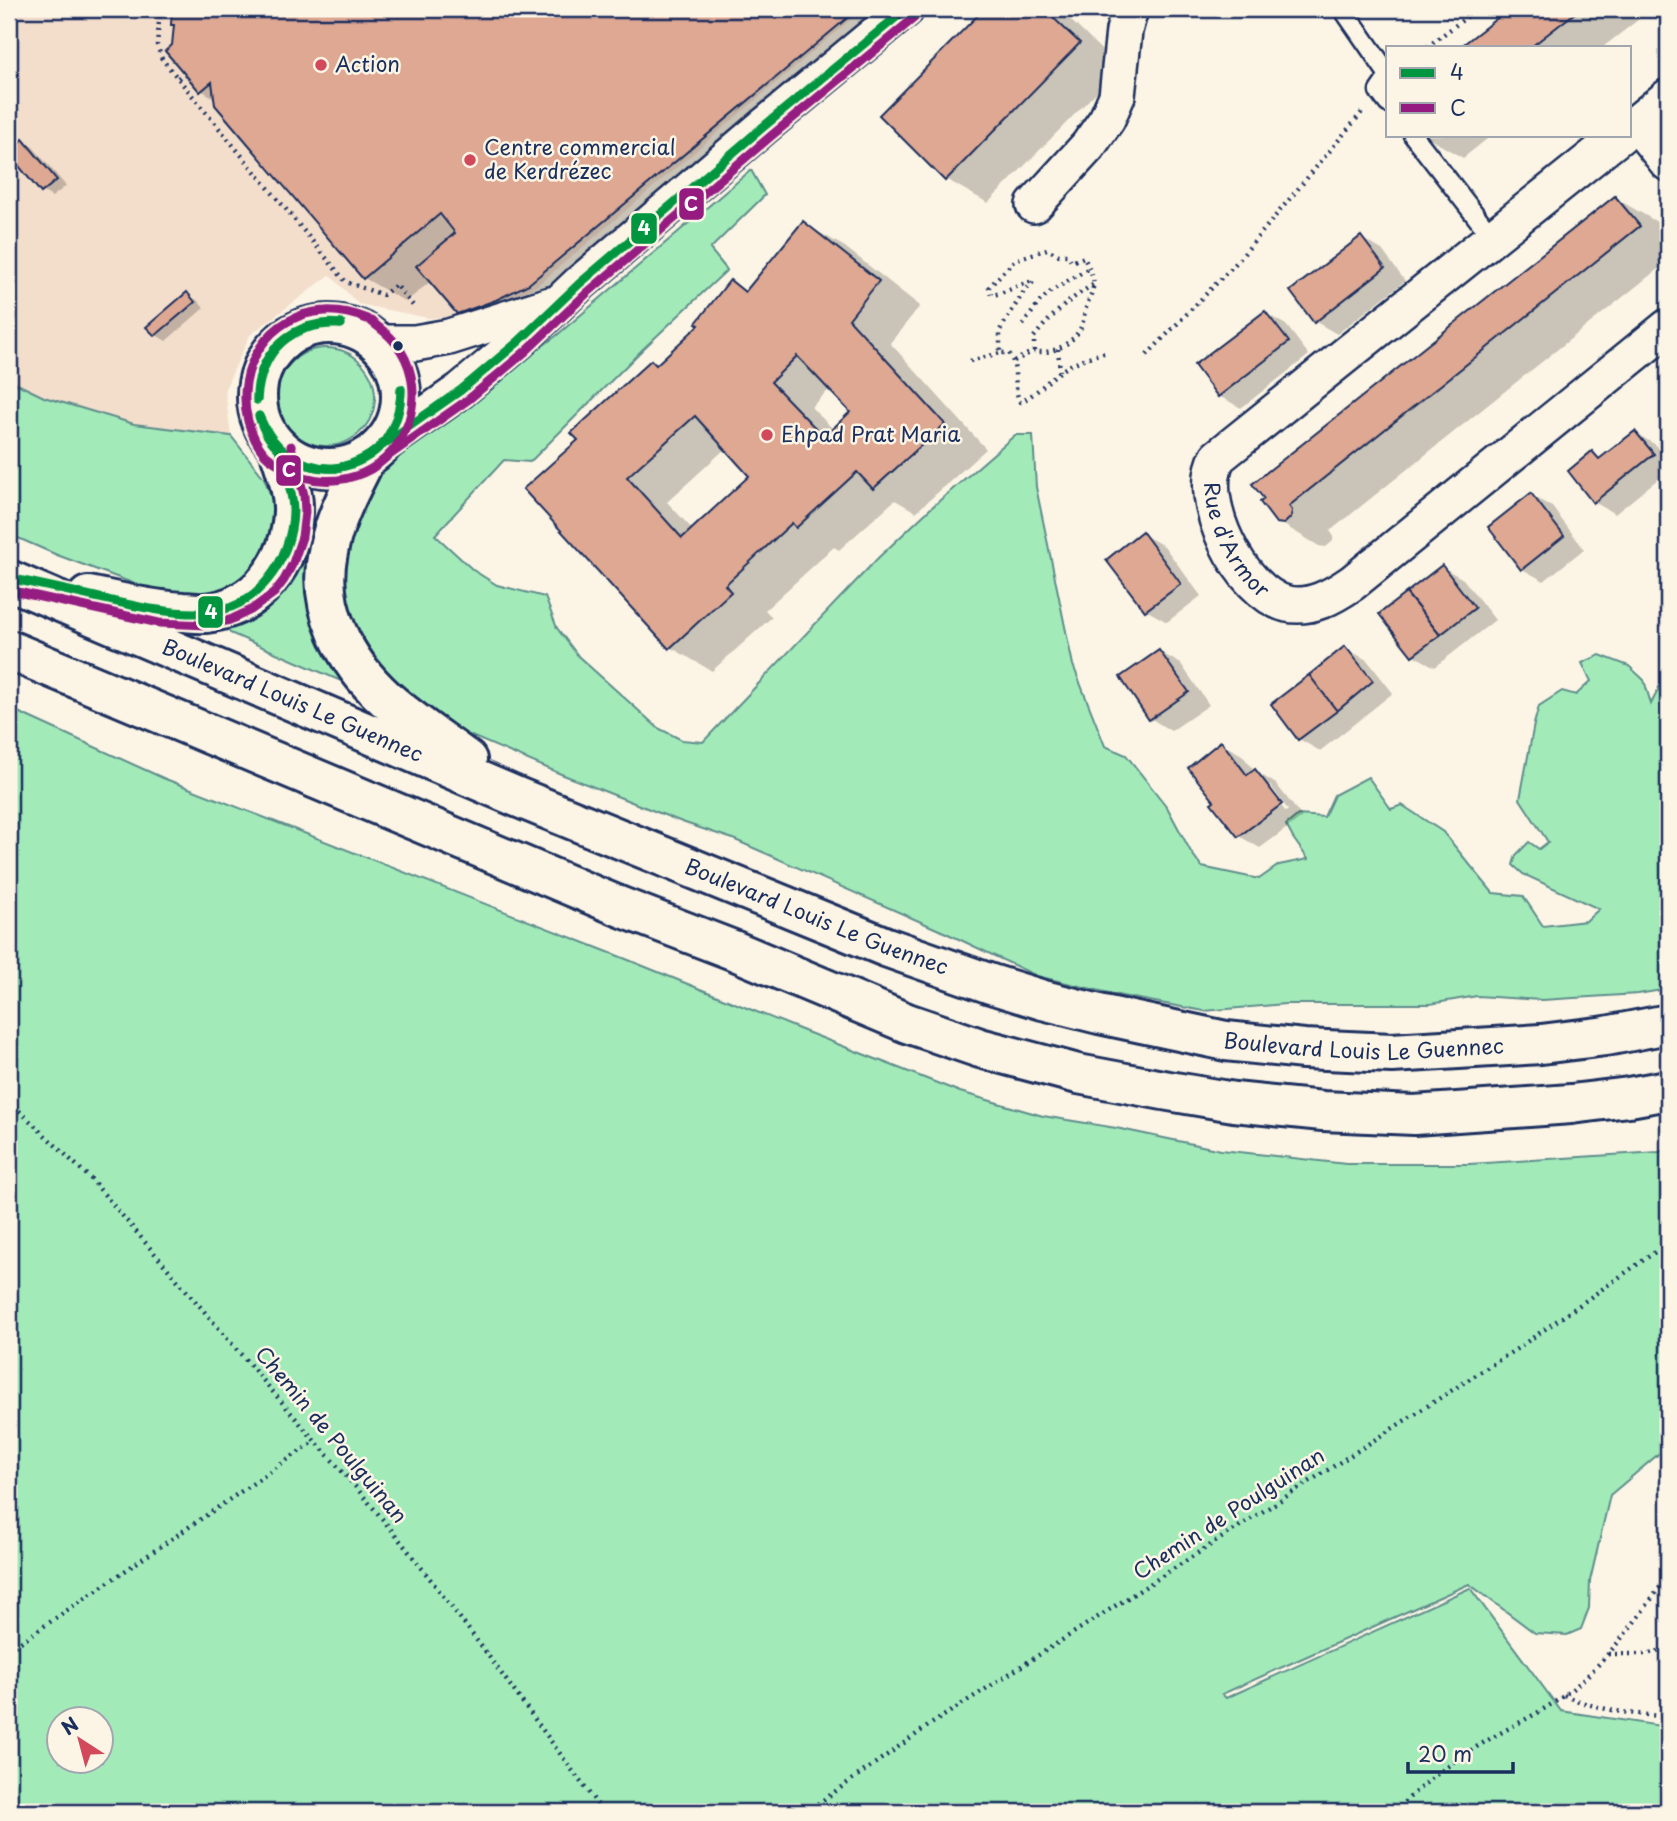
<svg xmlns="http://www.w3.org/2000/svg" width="1677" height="1821" viewBox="0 0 1677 1821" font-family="'Playpen Sans',sans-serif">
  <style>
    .built { fill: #f3decc }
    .green { fill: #a2ebb9; stroke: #5e8d8c; stroke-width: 2; fill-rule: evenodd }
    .shadow { fill: #0003; fill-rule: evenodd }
    .building { fill: #dea893; stroke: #1b2f5e; stroke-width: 2; fill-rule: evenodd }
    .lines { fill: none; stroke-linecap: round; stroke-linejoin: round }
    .lane-casing { stroke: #1b2f5e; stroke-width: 23 }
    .street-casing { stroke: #1b2f5e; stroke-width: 40 }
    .primary-casing { stroke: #1b2f5e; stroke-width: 44 }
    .path { stroke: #1b2f5e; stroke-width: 4.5; stroke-dasharray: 2 5; stroke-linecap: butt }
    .lane { stroke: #fcf5e5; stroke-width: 18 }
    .street { stroke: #fcf5e5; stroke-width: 35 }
    .primary { stroke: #fcf5e5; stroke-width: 38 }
    .bus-1-casing { stroke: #fcf5e5; stroke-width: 14 }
    .bus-2-casing { stroke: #fcf5e5; stroke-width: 14 }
    .bus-1 { stroke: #009640; stroke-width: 9 }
    .bus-2 { stroke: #951b81; stroke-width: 9 }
    .poi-dot { fill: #d1495b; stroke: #fcf5e5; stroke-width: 2.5 }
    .bus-dot { fill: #1b2f5e; stroke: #fcf5e5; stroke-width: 2.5 }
    .labels { text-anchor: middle; stroke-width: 5; stroke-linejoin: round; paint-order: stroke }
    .poi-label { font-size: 21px; fill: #1b2f5e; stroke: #fcf5e5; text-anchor: start }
    .street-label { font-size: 21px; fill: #1b2f5e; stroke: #fcf5e5 }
    .line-badge { stroke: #fcf5e5; stroke-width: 2.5 }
    .badge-label { font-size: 19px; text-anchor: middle; font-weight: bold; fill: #fff }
  </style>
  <rect width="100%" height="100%" fill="#fcf5e5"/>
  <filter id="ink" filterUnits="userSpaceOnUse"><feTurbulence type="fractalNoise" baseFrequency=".0143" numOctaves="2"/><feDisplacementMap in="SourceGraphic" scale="14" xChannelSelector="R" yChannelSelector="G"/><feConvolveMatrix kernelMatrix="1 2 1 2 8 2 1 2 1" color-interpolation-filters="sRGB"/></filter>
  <g filter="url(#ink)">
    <polygon class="built" points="9,9 863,9 537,286 467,317 428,318 358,304 330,275 250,335 225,389 231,436 134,424 44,397 9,380"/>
    <g class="green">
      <polygon points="751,170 765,195 710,249 727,270 643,349 530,462 504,460 435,535 473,570 497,585 545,597 557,628 579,657 658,728 682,740 703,742 878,558 931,508 1015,435 1033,435 1036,487 1073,665 1105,746 1126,755 1167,807 1191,852 1202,867 1259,879 1279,865 1308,859 1293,838 1286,825 1298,815 1324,817 1334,795 1368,777 1391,809 1402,805 1443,832 1493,893 1523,896 1543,926 1586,921 1599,909 1523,874 1513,865 1516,855 1529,842 1539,849 1548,842 1520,799 1534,724 1539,706 1562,691 1576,695 1591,681 1582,663 1600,655 1629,666 1644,680 1651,704 1668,670 1668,874 1667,876 1668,876 1668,989 1638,994 1542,1000 1477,996 1430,1004 1285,1004 1204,1011 1122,996 1037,976 946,933 733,839 682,822 561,774 462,732 413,707 382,667 352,621 339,581 366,483 407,444 471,399 556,336"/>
      <circle cx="326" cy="397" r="49"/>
      <polygon points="9,380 44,397 134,424 231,436 264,478 276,509 265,560 243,585 210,596 153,594 138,585 57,555 9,534"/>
      <polygon points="312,552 348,684 230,633 225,626 275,598 292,580"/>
      <path d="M9,708l154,70 463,181 173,70 161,63 83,24 73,12 105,22 125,14h123l190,-12 9,-3v297l-58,49 -20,86 -1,27 -8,21 -14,6 -32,-2 -66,-49 -247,110 4,4 244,-110 91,123 107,16v85h-1659zM60,1720h42v42h-42z"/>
    </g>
    <g class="shadow">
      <polygon points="174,9 928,9 572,307 500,337 458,312 431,281 406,302 364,278 216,99 201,90 173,46 176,25 173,24"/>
      <polygon points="986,9 1059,9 1120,68 988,203 946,179 881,115"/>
      <polygon points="1499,9 1652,9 1603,47 1462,47 1504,15"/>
      <polygon points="1423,135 1492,135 1463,158"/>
      <polygon points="23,141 33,147 66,186 52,197 42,191"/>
      <polygon points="1615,198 1657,222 1668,236 1668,261 1330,531 1333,535 1333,541 1326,547 1319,546 1277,521 1262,502"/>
      <path d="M803,223l42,24 75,59 -30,37 96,106 -70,63 -21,-12 -56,50 -5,-3 -69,63 7,7 -60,54 -42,-24 -90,-207 71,-78 7,4 44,-41 29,-43 17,10zM831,388l22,24 -19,18 -23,-23zM726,448l26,29 -59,53 -26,-28z"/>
      <polygon points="1361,238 1382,250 1405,281 1337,334 1316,322 1292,292"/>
      <polygon points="187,294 197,300 204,308 166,341 156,335"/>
      <polygon points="1265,313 1286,325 1309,355 1241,408 1219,396 1196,366"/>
      <polygon points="1635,433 1656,445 1668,460 1668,471 1615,514 1594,502 1592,453 1602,459"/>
      <polygon points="1531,495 1552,507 1584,549 1544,581 1522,569"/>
      <polygon points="1142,534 1164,546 1201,596 1167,622 1146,610"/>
      <polygon points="1442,567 1463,579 1495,620 1435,667 1413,655 1382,614"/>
      <polygon points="1345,648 1367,660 1393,693 1320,751 1299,739"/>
      <polygon points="1160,652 1181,664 1209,705 1171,731 1150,718"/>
      <path d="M1221,743l21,12 13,16 21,13 26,33 -42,31 -21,-12zM1265,785h5l18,25 -2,2z"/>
    </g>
    <g class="building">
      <polygon points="172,9 858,9 529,284 496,300 457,314 416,266 455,233 440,214 363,279 215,105 212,82 200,92 165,51 172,45 174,25 171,25"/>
      <polygon points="984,9 1044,9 1080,43 945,181 879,115"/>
      <polygon points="1497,9 1580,9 1531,47 1460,47 1501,15"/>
      <polygon points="23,139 57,180 41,193 9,154 9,151"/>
      <polygon points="1615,196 1640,226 1289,506 1292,510 1291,517 1284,524 1276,523 1260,502 1264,499 1252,484"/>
      <path d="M803,221l76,60 -30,38 96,105 -72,65 -16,-17 -61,56 -4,-5 -67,62 6,7 -62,57 -146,-160 55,-49 -7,-7 80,-73 5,5 43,-40 -3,-2 34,-43 15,12zM797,356l53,56 -26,25 -53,-55zM695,416l54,60 -67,62 -55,-61z"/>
      <polygon points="1361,236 1385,268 1314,323 1290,291"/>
      <polygon points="187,292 195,302 155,336 146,327"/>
      <polygon points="1265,311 1289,342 1218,397 1194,365"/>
      <polygon points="1635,431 1654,454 1593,503 1568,471 1592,451 1599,459"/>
      <polygon points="1531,493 1564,536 1521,570 1488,527"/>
      <polygon points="1142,531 1181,584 1145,611 1106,560"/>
      <polygon points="1442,565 1475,608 1440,635 1406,593"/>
      <polygon points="1406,593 1440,635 1412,656 1379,614"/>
      <polygon points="1345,646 1373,681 1337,711 1309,675"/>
      <polygon points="1159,650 1189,692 1149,720 1120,677"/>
      <polygon points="1309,675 1337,711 1298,740 1271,704"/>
      <polygon points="1221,741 1247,775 1255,769 1282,804 1238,837 1211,803 1214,801 1188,768"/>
    </g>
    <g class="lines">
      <g class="lane-casing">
        <g id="lane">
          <polyline points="1343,9 1388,74"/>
          <polyline points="1388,78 1379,91 1388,103"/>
          <polyline points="1413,135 1493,238"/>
        </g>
      </g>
      <g class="street-casing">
        <g id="street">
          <polyline points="1636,123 1668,163"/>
          <polyline points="1630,128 1668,97"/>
          <path id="s1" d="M1621,135l-403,322c-24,42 23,136 69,147 24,5 46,-8 65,-21l316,-256"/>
          <polyline points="1034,205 1088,146 1107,119 1117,96 1124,31 1130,9"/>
          <polyline points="379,343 415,343 449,337 550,305"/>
          <polyline points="381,446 461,390 518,342 579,284 763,127 906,9"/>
        </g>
      </g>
      <g class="primary-casing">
        <g id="primary">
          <circle cx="329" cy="396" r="72"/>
          <path d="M366,458c-15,30 -32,61 -38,94 -12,55 17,110 58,147 25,22 54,41 81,61"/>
          <path id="s2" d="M9,580l508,217 369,150 105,37 52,16 56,14 127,27 78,8 88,4 149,-9 65,-8 62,-12"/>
          <path d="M88,596c32,6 63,15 96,16 7,0 14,2 21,1 53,-5 86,-51 88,-101 1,-21 -8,-43 -14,-63"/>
          <polyline points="9,650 621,907 733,950 907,1023 980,1048 1078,1074 1163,1090 1234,1102 1323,1111 1414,1115 1571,1104 1629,1097 1668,1090"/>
        </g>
      </g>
      <g class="path">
        <polyline points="160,9 157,45 162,59 346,282 383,295 396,285 415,308"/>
        <polyline points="1427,47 1477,9"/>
        <polyline points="178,78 184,73"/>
        <polyline points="1023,325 1040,301 1053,290 1089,268"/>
        <polyline points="1058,349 1060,371"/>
        <path d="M1034,351v-14c16,-20 36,-39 59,-52"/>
        <polyline points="1147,355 1237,262 1363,111"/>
        <polyline points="970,361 1000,353"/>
        <path d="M1014,361l20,-10c17,5 40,-8 47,-24 3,-6 3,-15 6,-22 3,-9 8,-16 6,-27 -2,-7 -6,-14 -9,-21l-12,5 -5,-7h-8l-12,-6 -32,11 -26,27 2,8c16,-2 27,-11 43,-14l-11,12 -23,37v23h9c10,15 3,33 11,49 17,-8 26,-21 41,-31 16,-11 29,-15 47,-19"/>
        <path d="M9,1101l82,78 224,262c106,116 195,246 288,371"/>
        <polyline points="9,1650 315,1441"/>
        <polyline points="1608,1654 1645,1654 1668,1649"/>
        <path d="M1564,1695c33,15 68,20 104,21"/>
        <polyline points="806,1812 931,1724 1518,1348 1668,1243"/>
        <path d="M1394,1812c26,-26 57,-50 89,-69 26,-16 54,-28 79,-46 42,-31 76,-79 106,-121"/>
      </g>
      <use href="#lane" class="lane"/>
      <use href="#street" class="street"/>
      <use href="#primary" class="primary"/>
      <g class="bus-1-casing">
        <g id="bus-1">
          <path d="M257,400c-2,-46 38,-83 84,-76"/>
          <path d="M257,400c4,-50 33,-78 84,-76"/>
          <path d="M259,416c13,32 40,54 77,52"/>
          <path d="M259,416c8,33 43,55 77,52"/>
          <path d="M385,441c11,-17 16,-33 16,-52"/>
          <path d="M385,441c11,-16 16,-33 16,-52"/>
          <polyline points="381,446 461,390 518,342 579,284 763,127 906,9"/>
          <path d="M336,468c19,-4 36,-11 49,-27"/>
          <path d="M336,468c19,-3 36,-11 49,-27"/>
          <path d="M9,578c33,7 66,14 99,22 31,7 62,14 95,13 53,-2 89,-52 90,-102 0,-20 -9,-42 -14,-62"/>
        </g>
      </g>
      <g class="bus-2-casing">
        <g id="bus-2">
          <path d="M367,319c-13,-5 -27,-9 -42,-8 -56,2 -91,58 -77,110 3,12 10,27 20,36 6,5 13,8 18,12 24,14 52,15 77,4 46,-20 64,-80 38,-122 -7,-13 -19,-21 -30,-30"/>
          <polyline points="388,456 469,399 526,351 587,293 771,136 914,18"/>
          <polyline points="9,590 159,623 207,625 230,620 251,610 274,593 284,580 293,563 302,537 305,512 304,495 291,446"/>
        </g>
      </g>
      <use href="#bus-1" class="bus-1"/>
      <use href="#bus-2" class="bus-2"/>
    </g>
  </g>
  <g class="poi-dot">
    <circle cx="321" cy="65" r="7"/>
    <circle cx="470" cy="160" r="7"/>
    <circle cx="767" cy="435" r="7"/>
  </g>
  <circle class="bus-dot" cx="398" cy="346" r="6"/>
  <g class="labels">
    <g class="poi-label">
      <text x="335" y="72">Action</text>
      <text x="484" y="155">Centre commercial<tspan x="484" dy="24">de Kerdrézec</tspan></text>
      <text x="781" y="442">Ehpad Prat Maria</text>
    </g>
    <g class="street-label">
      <text dy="7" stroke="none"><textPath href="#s1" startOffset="606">Rue d'Armor</textPath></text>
      <text dy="7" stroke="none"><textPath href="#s2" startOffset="308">Boulevard Louis Le Guennec</textPath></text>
      <text dy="7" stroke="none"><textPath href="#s2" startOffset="875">Boulevard Louis Le Guennec</textPath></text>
      <text dy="7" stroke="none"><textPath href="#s2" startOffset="1442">Boulevard Louis Le Guennec</textPath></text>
      <text transform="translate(331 1435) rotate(50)" y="7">Chemin de Poulguinan</text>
      <text transform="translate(1229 1514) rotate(-33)" y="7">Chemin de Poulguinan</text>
    </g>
  </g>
  <g class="line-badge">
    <rect x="678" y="187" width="27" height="34" rx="7" fill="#951b81"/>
    <rect x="630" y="212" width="28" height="33" rx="7" fill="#009640"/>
    <rect x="275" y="454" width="27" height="33" rx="7" fill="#951b81"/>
    <rect x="197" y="595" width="27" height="34" rx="7" fill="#009640"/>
  </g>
  <g class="badge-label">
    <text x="691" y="211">C</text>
    <text x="644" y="235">4</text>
    <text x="289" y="477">C</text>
    <text x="211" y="619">4</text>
  </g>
  <rect width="1677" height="1821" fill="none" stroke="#fcf5e5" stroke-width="35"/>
  <rect x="18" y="18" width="1642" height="1786" fill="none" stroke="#1b2f5e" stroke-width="2.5" filter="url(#ink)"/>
  <rect x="1386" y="46" width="245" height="91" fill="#fcf5e5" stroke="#a2a6af" stroke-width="2"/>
  <rect x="1400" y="68" width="35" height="10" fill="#009640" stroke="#a2a6af" stroke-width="2"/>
  <text x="1450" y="80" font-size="21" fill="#1b2f5e">4</text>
  <rect x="1400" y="103" width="35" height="10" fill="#951b81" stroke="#a2a6af" stroke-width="2"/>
  <text x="1450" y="116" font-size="21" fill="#1b2f5e">C</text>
  <g transform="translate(80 1740) rotate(324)"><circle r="33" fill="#fcf5e5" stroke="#a2a6af" stroke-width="2"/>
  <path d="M0-5L12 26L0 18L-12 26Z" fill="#d1495b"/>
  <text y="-10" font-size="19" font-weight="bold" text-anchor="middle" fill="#1b2f5e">N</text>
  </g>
  <path d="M1408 1762v10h105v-10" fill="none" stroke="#1b2f5e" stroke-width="3.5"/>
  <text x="1418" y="1762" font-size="21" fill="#1b2f5e" stroke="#fcf5e5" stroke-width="5" paint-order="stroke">20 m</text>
</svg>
